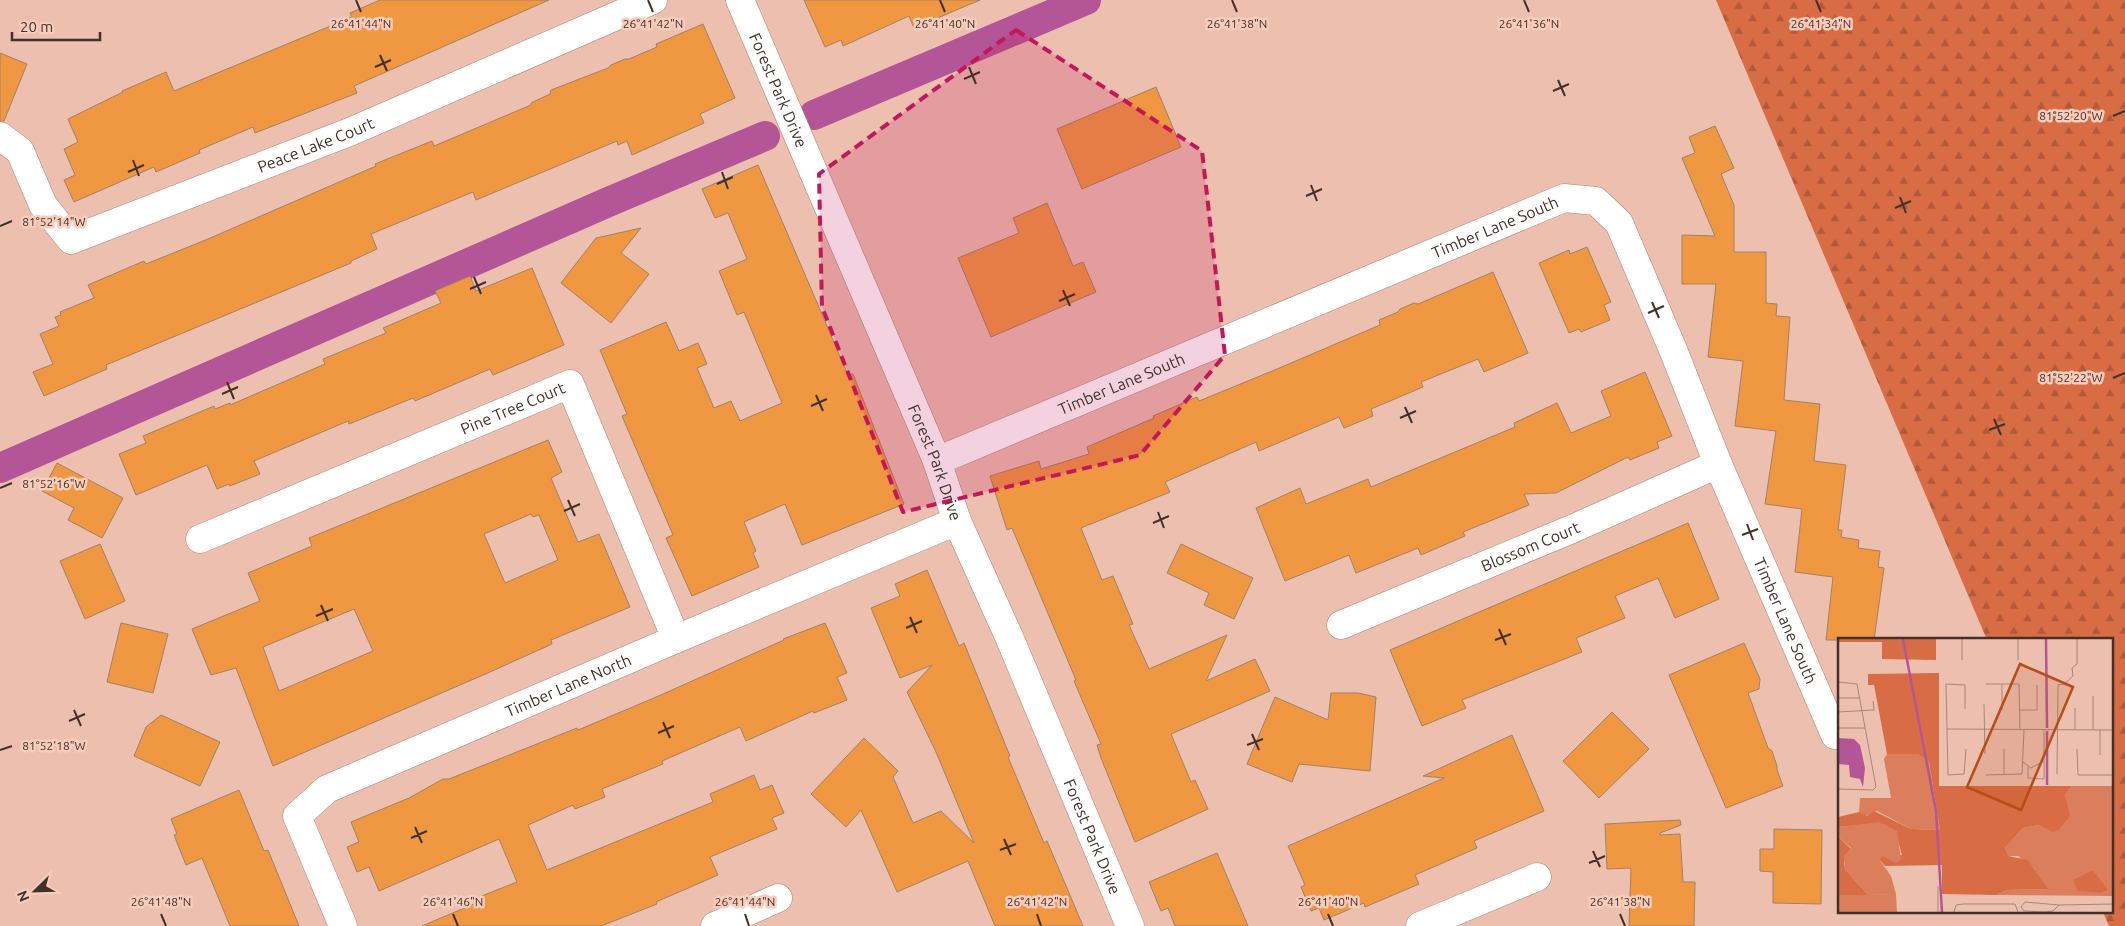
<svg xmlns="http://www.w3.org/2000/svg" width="2125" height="926" viewBox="0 0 2125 926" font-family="Ubuntu,sans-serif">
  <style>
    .forest { fill: url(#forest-firs) }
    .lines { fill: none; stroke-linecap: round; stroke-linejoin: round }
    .canal { stroke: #b35596; stroke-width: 30 }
    .building { fill: #f09742; stroke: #a28166; fill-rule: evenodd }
    .minor-casing { stroke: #ac8273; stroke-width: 29 }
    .minor { stroke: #fff; stroke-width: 28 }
    .marked { fill: #c2185b; fill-opacity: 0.2; stroke: #c2185b; stroke-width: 4; stroke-dasharray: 10 6; stroke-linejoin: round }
    .ticks { fill: none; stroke: #42312a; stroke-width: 2 }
    .labels { text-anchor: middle; stroke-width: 5; stroke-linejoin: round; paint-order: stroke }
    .street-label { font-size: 16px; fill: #42312a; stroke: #f9ccbc }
    .inset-river { fill: none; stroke: #b35596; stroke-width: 2.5 }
    .inset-road { fill: none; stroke: #a8867a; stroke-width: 1 }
    .view { fill: #b64d15; fill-opacity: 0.15; stroke: #b64d15; stroke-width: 2.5 }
    .inset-edge { fill: none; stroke: #42312a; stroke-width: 2.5 }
    .ticks-label { font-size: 12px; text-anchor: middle; fill: #42312a; stroke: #f9ccbc; stroke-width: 5; stroke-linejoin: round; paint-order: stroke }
  </style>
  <defs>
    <pattern id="forest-firs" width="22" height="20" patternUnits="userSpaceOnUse" patternTransform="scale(1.25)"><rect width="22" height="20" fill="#d86d45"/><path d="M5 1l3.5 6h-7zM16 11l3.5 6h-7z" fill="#b15a3a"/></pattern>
  </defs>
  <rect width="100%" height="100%" fill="#ecbfaf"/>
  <polygon class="forest" points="1716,0 2125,0 2125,926 2109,926 2103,912 2111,912 2111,640 1987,640"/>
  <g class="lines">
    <g class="canal">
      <polyline points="814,115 1086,0"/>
      <polyline points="0,468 613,200 765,136"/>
    </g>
  </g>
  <g class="building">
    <polygon points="380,0 549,0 354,86 357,93 255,133 253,127 199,150 200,153 156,172 154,167 74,202 64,180 75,175 64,149 78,142 68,119 123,92 122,91 166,72 174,91 352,17 350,13"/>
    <polygon points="804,0 980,0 914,28 909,16 843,46 841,40 825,47"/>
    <polygon points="703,24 735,98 700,114 704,123 632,155 627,141 618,145 617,141 476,200 473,192 371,234 377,249 351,261 351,263 106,365 107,369 44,396 33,372 53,364 40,334 59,326 55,317 61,315 60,312 94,298 88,285 144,261 146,264 208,239 376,166 375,164 432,141 434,146 531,105 531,103 550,94 551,90 608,68 611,65 625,59 629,59 657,47 656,44"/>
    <polygon points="0,53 27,64 4,121 0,121"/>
    <polygon points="1156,87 1181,147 1082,189 1057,129"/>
    <polygon points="1715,126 1734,168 1721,174 1734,205 1734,252 1766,252 1766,303 1777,304 1776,316 1790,317 1784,400 1820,404 1814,461 1846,465 1838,530 1842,530 1841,537 1859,540 1858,548 1880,551 1878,567 1884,568 1874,640 1826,640 1833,577 1795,572 1802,509 1765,504 1776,431 1735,426 1743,361 1708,357 1716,284 1682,284 1682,235 1715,236 1682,158 1695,153 1689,137"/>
    <polygon points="758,165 848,375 853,374 904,504 802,545 785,504 744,522 756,551 753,553 759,567 692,596 666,538 673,535 622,416 627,414 600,350 666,322 679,351 698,343 707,364 697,368 714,408 731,401 740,421 782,403 744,312 737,315 719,271 747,259 728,213 715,218 702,189"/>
    <polygon points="1047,203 1073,266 1083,262 1096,292 991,337 958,258 1019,233 1013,218"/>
    <polygon points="641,228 621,253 649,274 611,323 561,283 596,238"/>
    <polygon points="1587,247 1611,302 1604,305 1610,320 1581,332 1579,329 1569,333 1539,263 1569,250 1570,254"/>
    <polygon points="532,268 564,345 493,375 490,369 415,401 413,398 349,424 348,421 254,461 260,474 230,486 229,484 217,489 207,465 136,495 119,454 146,443 143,436 214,406 215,409 230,403 230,405 325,364 323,359 386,333 383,328 441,303 435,291 470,276 476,291"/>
    <polygon points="1493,272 1528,353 1484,372 1478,359 1421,382 1423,387 1371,409 1373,416 1344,428 1339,417 1259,451 1256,442 1165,482 1170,492 1081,528 1102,580 1113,576 1133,624 1129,625 1149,669 1227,635 1206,681 1255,659 1270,691 1171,734 1191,782 1195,780 1208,809 1135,842 1101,758 1097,745 1101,744 1074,681 1076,680 1012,528 1007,530 990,476 1039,461 1041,469 1089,454 1087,447 1154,418 1153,416 1197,397 1199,401 1277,369 1380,325 1379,320 1398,312 1400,309 1414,303 1418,304"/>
    <polygon points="1645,372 1672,436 1657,442 1659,448 1630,460 1628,457 1556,493 1524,494 1529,505 1463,532 1465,536 1421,555 1418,548 1356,573 1349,555 1285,581 1256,508 1300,488 1306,504 1368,479 1371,487 1515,427 1514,423 1557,403 1571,433 1611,416 1601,391"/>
    <path d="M548,440l14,32 -11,6 27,64 21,-8 31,73 -79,33 1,4 -62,28 -217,94 -37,-98 -25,7 -19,-46 68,-28 -12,-28 64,-27 -3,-8zM531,514l2,3 6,-2 19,45 -53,23 -21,-49zM354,609l19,42 -94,40 -16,-44z"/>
    <polygon points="57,463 123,498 102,538 68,520 74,508 42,491"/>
    <polygon points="1688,523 1719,599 1675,618 1658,578 1615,596 1625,618 1576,638 1582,652 1462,700 1466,708 1422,726 1390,650"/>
    <polygon points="100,544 125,601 85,619 60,561"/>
    <polygon points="1181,544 1253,578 1234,619 1204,605 1209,593 1167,573"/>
    <polygon points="927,570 959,646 964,643 1010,756 1008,757 1044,843 1047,841 1083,926 995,926 968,861 897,892 861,810 846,827 811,794 864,738 898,771 893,777 913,823 941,811 974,843 936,752 907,692 932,665 900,678 871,608 900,596 895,584"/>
    <polygon points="121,623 168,634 153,693 107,682"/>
    <polygon points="825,623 847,673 837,677 847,700 814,713 813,711 746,741 740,727 662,761 663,764 602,789 605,797 575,809 573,805 528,825 547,870 713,802 710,794 754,775 760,790 772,785 784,813 772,818 777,829 710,857 718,875 656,902 657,904 601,926 422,926 476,903 474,899 517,882 499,839 379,891 369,867 357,872 347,847 359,842 351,822 409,798 443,779 449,779 577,728 578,730 654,698 784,640 783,639"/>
    <polygon points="1744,643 1760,679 1759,689 1748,693 1768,748 1772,751 1777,766 1777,770 1783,786 1726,808 1669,675"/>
    <polygon points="1331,693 1358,693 1376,697 1370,771 1299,764 1292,782 1247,764 1275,697 1328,720"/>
    <polygon points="1612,712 1649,749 1599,798 1563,761"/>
    <polygon points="161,715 220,742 200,786 134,756 146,727"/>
    <polygon points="1512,735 1544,811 1474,841 1477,848 1415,875 1419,884 1365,907 1364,903 1324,920 1319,908 1311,911 1301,887 1305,885 1288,846 1444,778 1423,776"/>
    <polygon points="239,790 264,851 268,850 299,926 230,926 202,858 186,865 174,835 177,834 171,819"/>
    <polygon points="1680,820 1681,825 1660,833 1660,835 1680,834 1683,882 1695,882 1694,926 1629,926 1631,868 1607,869 1605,824"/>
    <polygon points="1774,829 1822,830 1821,904 1773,903 1773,872 1760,871 1760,849 1774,849"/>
    <polygon points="1217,853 1248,926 1175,926 1168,908 1161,911 1149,882"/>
  </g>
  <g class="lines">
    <g class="minor-casing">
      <g id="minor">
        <path id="s1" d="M740,0l197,461 20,60 53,118 120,287"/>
        <path id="s2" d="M0,136l20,15 23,54 28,35 281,-109 301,-131"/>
        <path id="s3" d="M937,461l627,-263 32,3 23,22 55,129 44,112 117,271"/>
        <path id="s4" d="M200,539l370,-155 106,255"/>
        <path id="s5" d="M1341,625l231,-96 146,-65"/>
        <path id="s6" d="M343,926l-46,-110 30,-27 349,-150 281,-118"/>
        <polyline points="715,926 778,898"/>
        <polyline points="1420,926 1537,877"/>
      </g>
    </g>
    <use href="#minor" class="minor"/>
  </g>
  <path class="marked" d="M1016,30l186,121 23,204 -85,100 -237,57 -81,-205 -3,-133z"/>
  <path class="ticks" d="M356,0l5,12M648,0l5,12M940,0l5,12M1232,0l5,12M1524,0l5,12M1816,0l5,12M380,55l7,16M375,67l16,-7M969,67l7,17M964,79l16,-7M1558,80l7,16M1553,91l16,-7M2113,116l12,-5M133,160l6,16M128,172l16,-7M722,172l6,17M717,184l16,-7M1311,185l6,16M1306,196l16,-7M1900,197l6,16M1895,208l16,-7M0,226l12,-5M474,277l7,17M470,289l16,-7M1063,290l7,16M1059,301l16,-7M1652,302l7,16M1648,313l16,-7M2113,378l12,-5M227,382l7,17M222,394l16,-7M816,395l7,16M811,406l16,-7M1405,407l7,16M1400,418l16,-7M1994,419l7,16M1989,430l16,-6M0,488l12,-5M568,500l7,16M564,511l16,-7M1158,512l6,16M1153,523l16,-7M1747,524l6,16M1742,535l16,-6M321,605l7,16M316,616l17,-7M910,617l7,16M906,628l16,-7M1499,629l7,16M1495,640l16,-6M74,710l7,16M69,721l16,-7M663,722l7,16M658,733l16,-7M1252,734l7,16M1247,745l16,-6M0,750l12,-4M415,827l7,16M411,838l16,-7M1004,839l7,16M1000,850l16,-6M1593,851l7,16M1589,863l16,-7M161,914l5,12M453,914l5,12M745,914l4,12M1037,914l4,12M1328,914l5,12M1620,914l5,12"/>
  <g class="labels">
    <g class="street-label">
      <text dy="6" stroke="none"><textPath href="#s1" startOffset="98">Forest Park Drive</textPath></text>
      <text dy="6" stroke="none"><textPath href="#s2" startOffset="391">Peace Lake Court</textPath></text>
      <text dy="6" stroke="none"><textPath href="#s3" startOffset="605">Timber Lane South</textPath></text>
      <text dy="6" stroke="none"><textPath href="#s3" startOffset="200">Timber Lane South</textPath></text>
      <text dy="6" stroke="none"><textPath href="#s4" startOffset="339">Pine Tree Court</textPath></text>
      <text dy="6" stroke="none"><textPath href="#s1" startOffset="502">Forest Park Drive</textPath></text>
      <text dy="6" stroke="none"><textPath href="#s5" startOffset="205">Blossom Court</textPath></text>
      <text dy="6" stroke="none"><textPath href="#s3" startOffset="1175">Timber Lane South</textPath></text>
      <text dy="6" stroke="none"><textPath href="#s6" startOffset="422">Timber Lane North</textPath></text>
      <text dy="6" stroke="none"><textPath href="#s1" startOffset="908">Forest Park Drive</textPath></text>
    </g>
  </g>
  <g transform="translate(1838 638)">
    <rect width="275" height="275" fill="#ecbfaf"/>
    <path d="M49,116h30l12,8 11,68 -29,-1 -34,-18 -11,5 -7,-4 1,-14h31l-7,-39zM234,148h41v110l-117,-1 12,-5 39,-1 -14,-22 -15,-11h-11l-2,-8 18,-20 16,-3 20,5 12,-14 -6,-21zM58,256l1,18h-59v-17z" fill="#db7e5c"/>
    <path d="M0,1h98v21l-54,-1v-17h-44zM101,35v113h133l-7,9 6,21 -12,14 -6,2 -14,-7 -16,3 -18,20 3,8 20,4 20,29 -40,1 -12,5 -54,-1v-29l-57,1 -6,-7 2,-3 21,-1 -4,-14 -28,-17 -32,3v-10l21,-5 8,4 7,-5 37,18 29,1 -11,-68 -12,-8h-30l-13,-69h-6v-11zM0,198l13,13 -7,13 1,7 23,26h-30zM255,232l15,20 -7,3 -23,-2 -5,-11z" fill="#d86d45"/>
    <path d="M41,184l18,9 4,29 -5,3 -14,-7 -3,3 12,17 5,18 -28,1 -23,-26 -1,-13 7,-8 -13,-12v-9z" fill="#db7e5c"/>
    <path d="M0,100l16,1 6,6 5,23 -2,19 -3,-8 -10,-2 -1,-12 -11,-1z" fill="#b35596"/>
    <path class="inset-river" d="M65,1l33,172 6,101M208,1l1,89M209,147v-54"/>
    <path class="inset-road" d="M61,1l2,18M180,1v21M124,22v-21M0,44l19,2 19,103 -3,3 -35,-1M148,46h33l1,45M275,46v24M255,58v34M0,60h21M146,66l1,50M237,70v22M127,71v-24l-19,-1 2,91 16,-1 2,-25M164,72v-26M182,72h17v-25M0,74l36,-2 -1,-9M0,90h27M109,91l166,1M166,111v26M239,111l1,26h35M262,117v-25M185,124l8,6 13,-7v-31M190,129v11l16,1v-18M219,136l1,-89 6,-1 9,-8 -1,-8 5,-4v-25M148,137l36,-1 2,-44M221,267l-34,-3 -4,5 3,4 21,1 8,-1 6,-6 54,-1M100,274v-26M116,274l2,-7 7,-1h52l3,8"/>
    <path class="view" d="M182,26l53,23 -52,123 -54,-23z"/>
    <rect width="275" height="275" class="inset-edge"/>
  </g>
  <g class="ticks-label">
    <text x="361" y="28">26°41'44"N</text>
    <text x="653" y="28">26°41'42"N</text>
    <text x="945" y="28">26°41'40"N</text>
    <text x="1237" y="28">26°41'38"N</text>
    <text x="1529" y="28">26°41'36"N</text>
    <text x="1821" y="28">26°41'34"N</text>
    <text x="2071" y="120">81°52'20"W</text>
    <text x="54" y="226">81°52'14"W</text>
    <text x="2071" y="382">81°52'22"W</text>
    <text x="54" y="488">81°52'16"W</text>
    <text x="54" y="750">81°52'18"W</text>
    <text x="161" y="906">26°41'48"N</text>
    <text x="453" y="906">26°41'46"N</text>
    <text x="745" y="906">26°41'44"N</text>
    <text x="1037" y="906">26°41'42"N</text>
    <text x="1328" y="906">26°41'40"N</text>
    <text x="1620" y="906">26°41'38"N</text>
  </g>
  <g transform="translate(35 891) rotate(247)" stroke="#f9ccbc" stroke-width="4" paint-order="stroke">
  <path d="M0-4L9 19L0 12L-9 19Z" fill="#42312a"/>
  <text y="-8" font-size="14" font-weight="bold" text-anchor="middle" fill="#42312a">N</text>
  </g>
  <path d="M12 32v8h88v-8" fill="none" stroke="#42312a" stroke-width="2.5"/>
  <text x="20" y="32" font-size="15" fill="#42312a" stroke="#f9ccbc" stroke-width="4" paint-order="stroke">20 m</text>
</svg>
